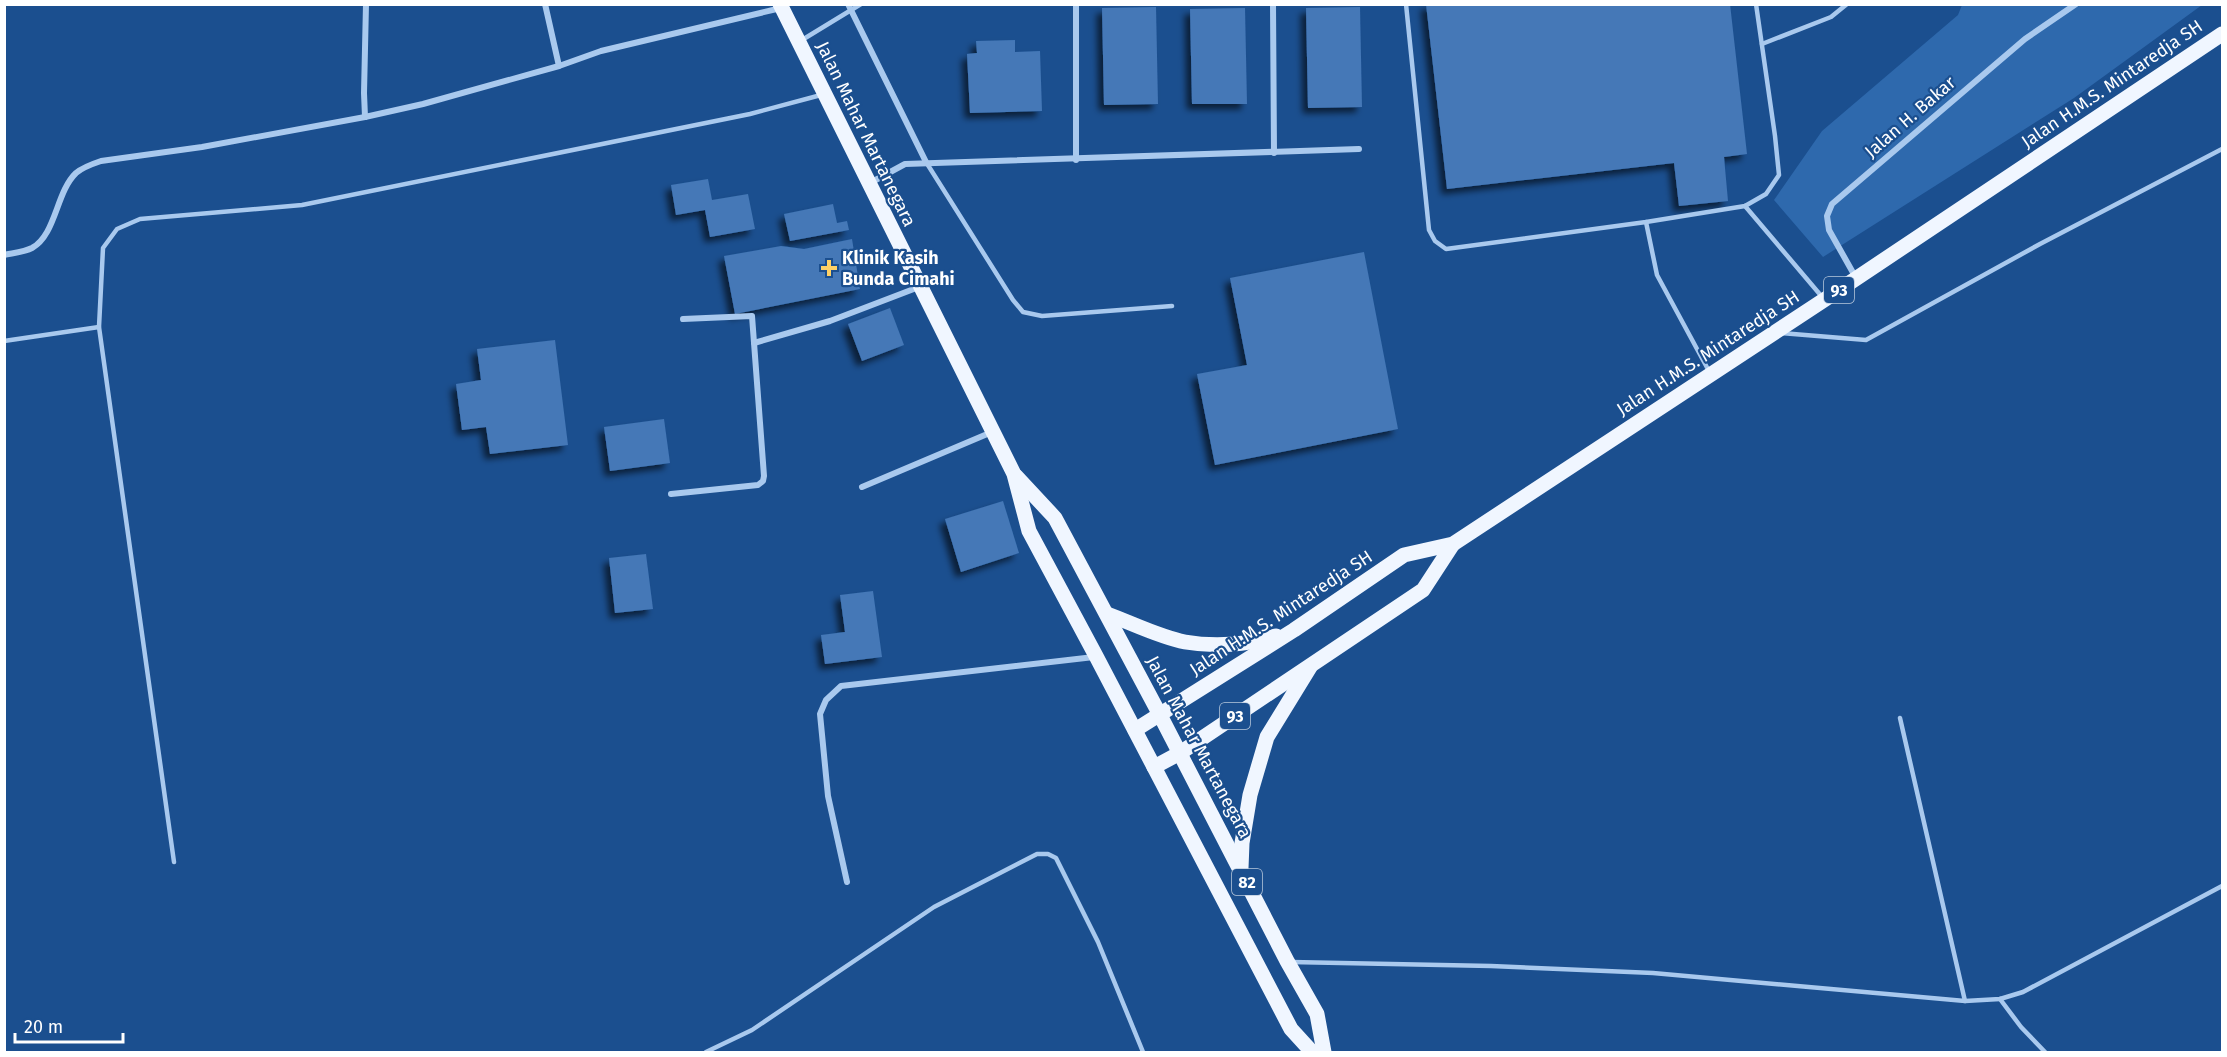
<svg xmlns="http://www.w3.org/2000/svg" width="2227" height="1057" viewBox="0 0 2227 1057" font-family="'Fira Sans',sans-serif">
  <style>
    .green { fill: #2e69ad }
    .building { fill: #4478b7; filter: url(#shadow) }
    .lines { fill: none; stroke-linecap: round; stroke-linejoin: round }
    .lane { stroke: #a9c9ee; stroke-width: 4.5 }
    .street { stroke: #a9c9ee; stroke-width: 6 }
    .primary { stroke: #f0f6ff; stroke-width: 15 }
    .poi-dot { fill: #ffd166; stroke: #1b4f8f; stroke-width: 2 }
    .labels { text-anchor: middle; stroke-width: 4.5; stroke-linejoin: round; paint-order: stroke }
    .shield { fill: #1b4f8f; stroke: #bbcadd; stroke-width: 1.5 }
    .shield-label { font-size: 16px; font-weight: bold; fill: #fff }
    .street-label { font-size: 18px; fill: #fff; stroke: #1b4f8f }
    .poi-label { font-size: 18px; font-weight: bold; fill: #fff; stroke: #1b4f8f; text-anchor: start }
  </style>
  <defs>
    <filter id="shadow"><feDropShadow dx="-5.5" dy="5.5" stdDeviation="3" flood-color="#0009"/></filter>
  </defs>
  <rect width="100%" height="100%" fill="#1b4f8f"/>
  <polygon class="green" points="1962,5 2202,5 2074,98 1823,257 1774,200 1822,131 1958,15"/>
  <g class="building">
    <polygon points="1426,4 1730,4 1747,154 1724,157 1728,201 1679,206 1674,163 1447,189"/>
    <polygon points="1156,7 1158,104 1104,105 1102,8"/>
    <polygon points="1360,7 1362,107 1308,108 1306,8"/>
    <polygon points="1245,8 1247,104 1192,104 1190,9"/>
    <polygon points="1015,40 1015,52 1040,51 1042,111 970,113 967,54 977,53 976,41"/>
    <polygon points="708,179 712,200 748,194 755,229 710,237 705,210 676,215 671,185"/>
    <polygon points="833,204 837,223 847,221 849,230 790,241 784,214"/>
    <polygon points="852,239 860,289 735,314 724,256 781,246 804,249"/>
    <polygon points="1364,252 1398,429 1215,465 1197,374 1247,365 1230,278"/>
    <polygon points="890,308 904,345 862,361 848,324"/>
    <polygon points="555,340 568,445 490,454 486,427 462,430 456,384 481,380 477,349"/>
    <polygon points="664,419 670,463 610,471 604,427"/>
    <polygon points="1003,501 1019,553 961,572 945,519"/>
    <polygon points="646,554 653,609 615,613 609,558"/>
    <polygon points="873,591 882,657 825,664 821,635 845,632 840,595"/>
  </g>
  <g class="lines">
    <g class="lane">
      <polyline points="1406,4 1429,230 1435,241 1446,249 1646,222 1745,206 1766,194 1779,175 1775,136 1756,4"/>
      <polyline points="802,40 861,4"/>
      <polyline points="1762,44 1831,17 1847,4"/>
      <polyline points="926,162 1013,300 1023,312 1042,316 1172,306"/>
      <polyline points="1745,206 1823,298"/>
      <polyline points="1646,222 1657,275 1710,373"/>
      <polyline points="1781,333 1866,340 2040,244 2222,149"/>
      <polyline points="4,341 99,327"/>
      <polyline points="1900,718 1965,1001"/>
      <polyline points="174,862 99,327 103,248 117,229 140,219 302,205 750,114 821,95"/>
      <polyline points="1291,962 1491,966 1653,973 1965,1001 2000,999 2023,992 2222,886"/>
      <polyline points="2000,999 2021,1027 2045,1052"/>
      <polyline points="706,1052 752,1030 934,907 1037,854 1048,854 1056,858 1098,942 1143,1052"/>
    </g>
    <g class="street">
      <polyline points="545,4 559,66"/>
      <polyline points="848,4 926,162"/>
      <polyline points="1273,4 1274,153"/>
      <polyline points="365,117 364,93 366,4"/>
      <polyline points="1076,160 1076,4"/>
      <polyline points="870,183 905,164 1359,149"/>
      <path d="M4,255c9,-2 20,-3 28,-7 24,-13 24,-56 44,-75 7,-6 16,-9 25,-12l101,-14 163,-30 58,-13 136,-38 42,-15 180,-43"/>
      <polyline points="1856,278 1829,230 1827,216 1832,204 2025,39 2076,4"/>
      <polyline points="754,343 830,321 919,287"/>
      <polyline points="862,487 992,432"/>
      <polyline points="671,494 758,485 763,481 764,476 752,316 683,319"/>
      <polyline points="847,882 828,796 820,714 826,700 841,686 1094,657"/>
    </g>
    <g class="primary">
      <polyline points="780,4 1014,474 1029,531 1096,656 1291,1029 1312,1052"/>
      <polyline points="1016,476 1055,518 1160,715 1287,961 1317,1014 1324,1052"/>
      <path d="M1107,614c25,9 52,23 78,28 29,5 63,3 91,-6"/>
      <polyline points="1135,730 1294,630 1404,555 1453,544 1824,300 2222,34"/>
      <polyline points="1154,767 1180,753 1423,590 1453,544"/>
      <polyline points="1241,868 1242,843 1250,795 1267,737 1310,667"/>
    </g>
  </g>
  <path class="poi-dot" d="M826 259h6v6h6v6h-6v6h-6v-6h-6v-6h6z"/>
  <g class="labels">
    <g class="shield">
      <rect x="1824" y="277" width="30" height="26" rx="4.5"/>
      <rect x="1220" y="703" width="30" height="26" rx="4.5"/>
      <rect x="1232" y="869" width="30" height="26" rx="4.5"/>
    </g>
    <g class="shield-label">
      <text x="1839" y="296">93</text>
      <text x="1235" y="722">93</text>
      <text x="1247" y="888">82</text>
    </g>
    <g class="street-label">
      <text transform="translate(2112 84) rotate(-34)" y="6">Jalan H.M.S. Mintaredja SH</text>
      <text transform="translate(1910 117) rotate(-41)" y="6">Jalan H. Bakar</text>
      <text transform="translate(866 134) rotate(64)" y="6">Jalan Mahar Martanegara</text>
      <text transform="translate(1708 353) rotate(-33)" y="6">Jalan H.M.S. Mintaredja SH</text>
      <text transform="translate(1281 613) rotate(-33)" y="6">Jalan H.M.S. Mintaredja SH</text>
      <text transform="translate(1199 747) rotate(62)" y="6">Jalan Mahar Martanegara</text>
    </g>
    <g class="poi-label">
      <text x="842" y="264">Klinik Kasih<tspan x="842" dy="21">Bunda Cimahi</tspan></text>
    </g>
  </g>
  <rect width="2227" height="1057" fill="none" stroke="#ffffff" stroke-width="12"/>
  <path d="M15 1033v9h108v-9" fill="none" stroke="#ffffff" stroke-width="3"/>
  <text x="24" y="1033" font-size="18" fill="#ffffff" stroke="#1b4f8f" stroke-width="4.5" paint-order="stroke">20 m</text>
</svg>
